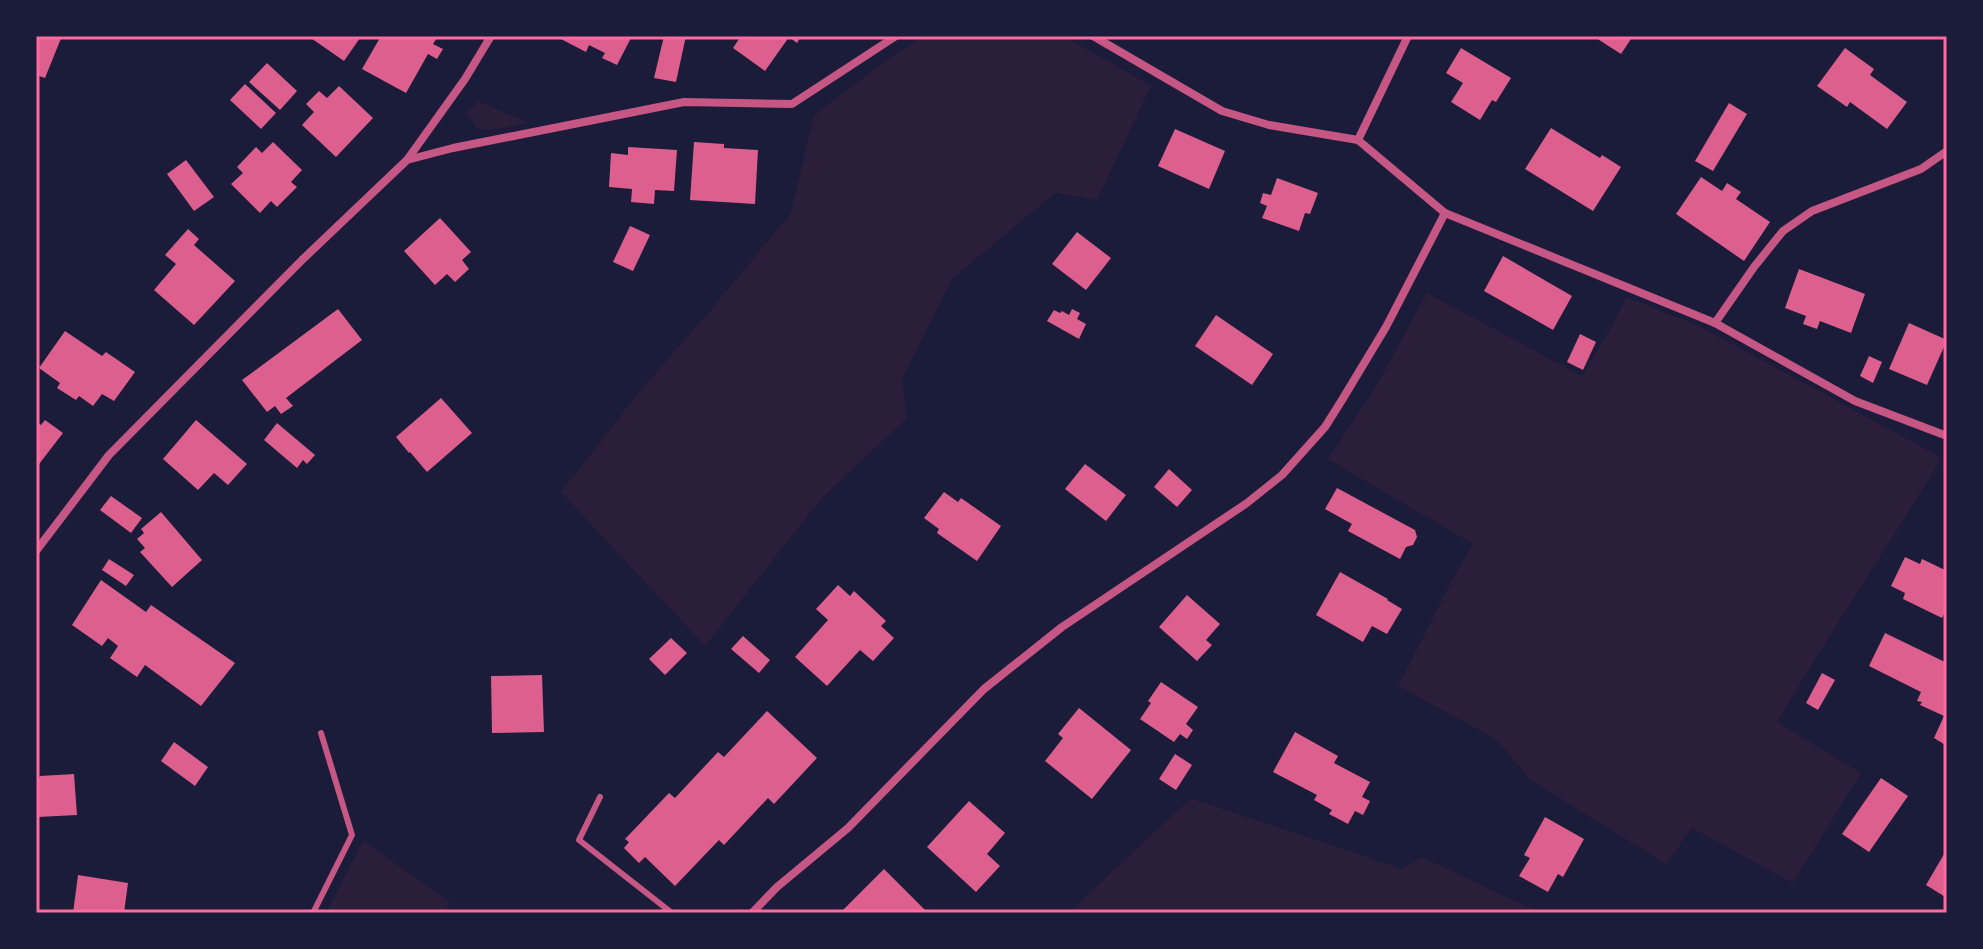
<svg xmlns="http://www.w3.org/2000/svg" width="1983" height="949" viewBox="0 0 1983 949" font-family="Karla,sans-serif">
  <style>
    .green { fill: #2a1e3b }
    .building { fill: #dd5f8e }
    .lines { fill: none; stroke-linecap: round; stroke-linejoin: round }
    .service { stroke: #c65784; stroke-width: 6 }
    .minor { stroke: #c65784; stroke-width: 8 }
    .neatline { fill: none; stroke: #ff6b9d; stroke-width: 3 }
  </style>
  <rect width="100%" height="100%" fill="#1b1b3a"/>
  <g class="green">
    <polygon points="924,36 1064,36 1151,86 1097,200 1055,193 952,279 902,379 907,418 821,499 705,646 561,492 640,391 709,312 791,213 814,115 888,59"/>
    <polygon points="478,101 529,123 498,129 478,130 467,113"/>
    <path d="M1427,293l155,83 30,-50 14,-29 75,30 241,131c-54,88 -112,175 -165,264l84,51 -68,110 -101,-55 -26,36 -134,-83 -36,-42 -98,-53 55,-108 20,-34 -145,-85 47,-71z"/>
    <polygon points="1191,798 1402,869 1422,857 1540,913 1068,913"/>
    <polygon points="363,841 449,901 446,913 326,913"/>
  </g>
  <g class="building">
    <polygon points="36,36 62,36 45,78 36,75"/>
    <polygon points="308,36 357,36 360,38 344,61"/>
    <polygon points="381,36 438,36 433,44 443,49 437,59 428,54 406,93 362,69"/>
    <polygon points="555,36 632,36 617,65 602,58 605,53 589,45 586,52"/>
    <polygon points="664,36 686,36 676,82 654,78"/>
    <polygon points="741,36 801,36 797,43 789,37 765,71 733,48"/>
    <polygon points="1593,36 1633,36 1621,54"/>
    <polygon points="1461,48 1511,78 1496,102 1492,100 1480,120 1451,102 1463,83 1446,73"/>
    <polygon points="1845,48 1874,69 1870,75 1907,102 1887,129 1850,102 1847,107 1817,86"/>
    <polygon points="267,63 297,91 280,110 249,82"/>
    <polygon points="245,84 276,113 261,129 230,100"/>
    <polygon points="339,86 373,118 336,157 302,125 314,112 306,104 319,91 327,98"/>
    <polygon points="1729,103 1747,114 1713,171 1695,161"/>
    <polygon points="1551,128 1600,158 1602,155 1621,167 1593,211 1525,169"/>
    <polygon points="1175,129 1225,151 1209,189 1158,166"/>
    <polygon points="273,142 302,170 291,182 297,187 277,207 271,201 260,213 231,184 243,173 237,167 256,147 262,153"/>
    <polygon points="694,142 724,144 724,148 758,150 755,204 690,200"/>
    <polygon points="628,147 677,150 674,191 655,190 654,204 631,202 632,189 609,187 611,153 628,155"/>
    <polygon points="186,160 214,197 194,211 167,174"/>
    <polygon points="1701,177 1722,191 1727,183 1741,192 1736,199 1770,222 1744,261 1676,214"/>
    <polygon points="1277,178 1318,193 1310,214 1305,213 1299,231 1262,218 1267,206 1260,203 1263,193 1271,195"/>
    <polygon points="440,218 471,252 462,260 469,269 455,282 447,274 435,285 404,251"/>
    <polygon points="630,226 650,235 633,271 613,262"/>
    <polygon points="188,229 199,239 194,245 235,281 194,325 154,290 176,264 165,255"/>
    <polygon points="1077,232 1111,258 1086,290 1052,264"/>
    <polygon points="1503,256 1572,296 1553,330 1484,291"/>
    <polygon points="1799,269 1865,294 1851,333 1820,321 1817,329 1803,324 1806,316 1785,308"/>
    <polygon points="338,309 362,340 286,398 293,406 281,414 275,406 267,412 242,380"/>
    <polygon points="1072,309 1080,313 1077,319 1086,324 1079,339 1047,321 1054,310 1060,313 1062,311 1069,315"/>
    <polygon points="1216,315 1273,354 1252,385 1195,346"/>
    <polygon points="1909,323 1947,340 1927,385 1889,369"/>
    <polygon points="65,331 102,356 106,352 135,372 114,401 102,394 93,406 79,396 76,400 57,388 60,383 39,368"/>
    <polygon points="1580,334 1596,342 1583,370 1567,362"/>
    <polygon points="1869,356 1882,362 1873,383 1860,376"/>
    <polygon points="441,398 472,433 427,472 410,452 409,453 396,437"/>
    <polygon points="45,420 63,433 36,468 36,421 41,425"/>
    <polygon points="196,420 247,464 228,485 214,473 198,490 163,459"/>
    <polygon points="277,423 315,455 307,464 303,460 297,468 264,440"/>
    <polygon points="1085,464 1126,495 1106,521 1065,489"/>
    <polygon points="1169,469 1192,490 1177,507 1154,487"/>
    <polygon points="1337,488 1415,530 1417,537 1413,545 1406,547 1400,559 1348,531 1352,524 1325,509"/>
    <polygon points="944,492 958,502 961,498 1001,526 977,561 937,533 939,529 924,518"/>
    <polygon points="111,496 142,518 131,533 100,510"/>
    <polygon points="161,512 202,560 172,587 140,552 145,548 137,539 144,533 141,529"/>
    <polygon points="1905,557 1920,564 1922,559 1947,571 1947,608 1942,618 1903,599 1905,593 1891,586"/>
    <polygon points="109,559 134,575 126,586 102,570"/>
    <polygon points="1340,572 1388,599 1387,600 1402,609 1387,634 1372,626 1363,642 1316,615"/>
    <polygon points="101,580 146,612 151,605 235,663 201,706 145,665 137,677 110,658 118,646 108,638 102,646 72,625"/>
    <polygon points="838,585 850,596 854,591 886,621 881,626 894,638 873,661 860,650 827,686 795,657 828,620 816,609"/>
    <polygon points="1187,595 1220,624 1206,640 1212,645 1197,661 1159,627"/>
    <polygon points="1885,633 1947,663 1947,746 1934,738 1944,716 1920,705 1922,702 1917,701 1921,692 1869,666"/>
    <polygon points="743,636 770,660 759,673 731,649"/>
    <polygon points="671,638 687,653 665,675 649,659"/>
    <polygon points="1822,673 1835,680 1818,710 1806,703"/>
    <polygon points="542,675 544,732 492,733 491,676"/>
    <polygon points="1161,682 1198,707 1186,724 1193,730 1187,739 1180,734 1174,742 1140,719 1151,703 1148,701"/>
    <polygon points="1079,708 1131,750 1092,799 1045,761 1063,738 1058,734"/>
    <polygon points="767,711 817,758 774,804 768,798 724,845 719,840 675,886 645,857 639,863 624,848 629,842 625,839 669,793 675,798 718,752 724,757"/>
    <polygon points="1295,732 1338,756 1334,763 1370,782 1362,797 1370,801 1363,815 1355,811 1348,824 1329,814 1332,810 1314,800 1317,795 1273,772"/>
    <polygon points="174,742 208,767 195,786 161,761"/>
    <polygon points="1175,754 1192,765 1176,790 1159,779"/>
    <polygon points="74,774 77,815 38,817 36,785 40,776"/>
    <polygon points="1881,778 1908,796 1869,852 1842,834"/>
    <polygon points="969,801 1005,833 987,854 1000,866 976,892 927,847"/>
    <polygon points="1545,817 1584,839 1563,877 1558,874 1548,892 1519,876 1530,858 1524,855"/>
    <polygon points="1947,849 1947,898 1926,885"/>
    <polygon points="884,869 928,913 840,913"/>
    <polygon points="78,875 128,883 124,913 73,913"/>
  </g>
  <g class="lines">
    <g class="service">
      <polyline points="600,797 579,840 672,913"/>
      <polyline points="313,913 352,835 321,733"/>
    </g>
    <g class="minor">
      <polyline points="1093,36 1222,111 1269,125 1358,140 1445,213 1715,323 1855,401 1947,436"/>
      <polyline points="1358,140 1408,36"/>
      <polyline points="407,160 453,148 684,102 792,104 896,36"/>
      <polyline points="1715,323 1754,267 1783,231 1812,211 1921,169 1947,151"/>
      <polyline points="36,551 109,455 302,260 407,160 465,79 491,36"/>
      <polyline points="752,913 777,887 848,828 984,689 1062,627 1247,503 1282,475 1325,427 1342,400 1386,327 1445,213"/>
    </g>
  </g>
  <rect width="1983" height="949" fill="none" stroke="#1b1b3a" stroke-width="76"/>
  <rect x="38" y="38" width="1907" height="873" class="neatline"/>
</svg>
